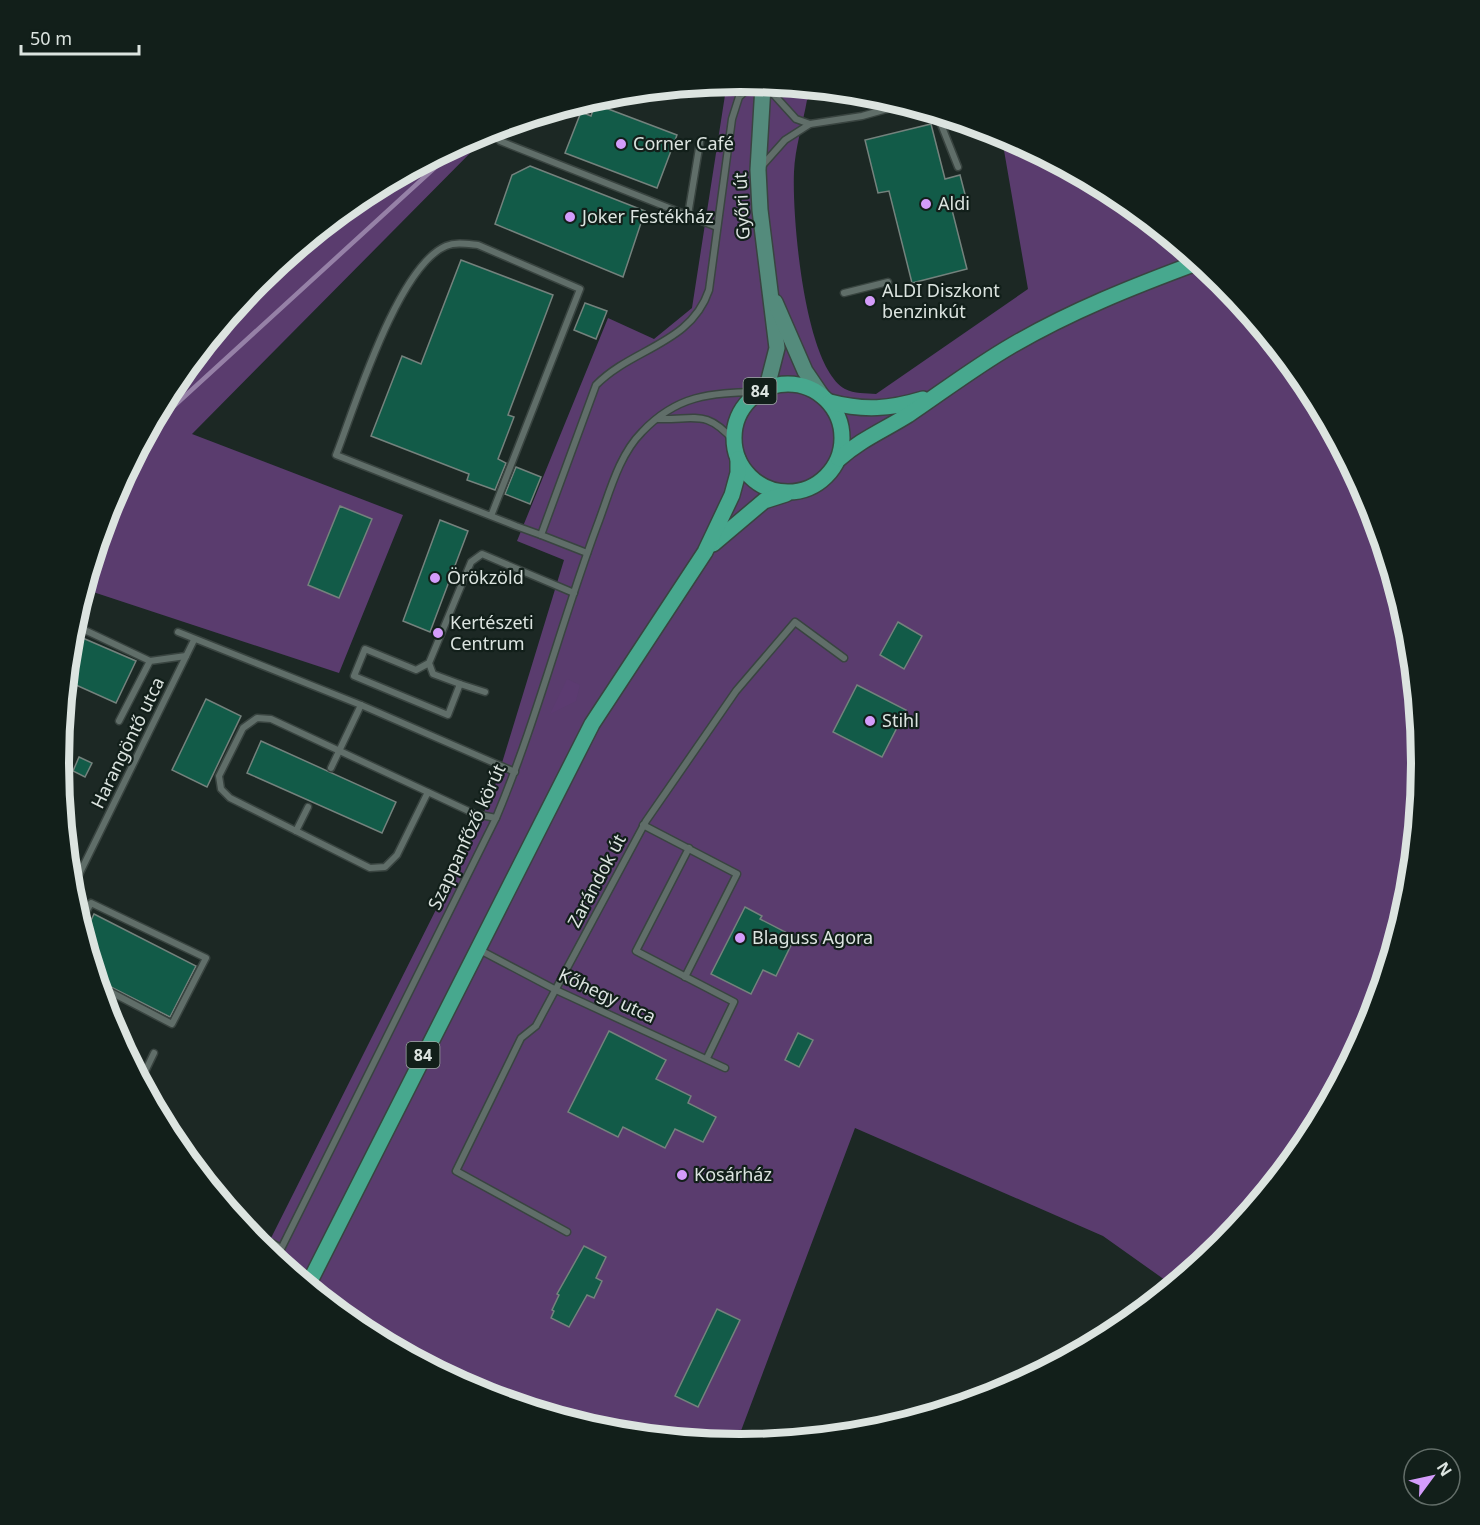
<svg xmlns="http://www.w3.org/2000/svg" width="1480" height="1525" viewBox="0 0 1480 1525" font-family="'Noto Sans',sans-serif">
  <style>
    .green { fill: #5a3c6e }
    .forest { fill: #5c3b71 }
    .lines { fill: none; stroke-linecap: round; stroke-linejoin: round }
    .stream { stroke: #9681a7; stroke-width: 4.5 }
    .building { fill: #125b48; stroke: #74827d; stroke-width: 1.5 }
    .service-casing { stroke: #394440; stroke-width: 9 }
    .secondary-casing { stroke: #394440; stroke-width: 18 }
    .primary-casing { stroke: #394440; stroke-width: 18 }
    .service { stroke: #606e69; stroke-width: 6 }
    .secondary { stroke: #548b7c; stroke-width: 15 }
    .primary { stroke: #47a88e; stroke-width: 15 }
    .poi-dot { fill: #d49cfb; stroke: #121f1a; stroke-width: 2 }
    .labels { text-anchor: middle; stroke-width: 4.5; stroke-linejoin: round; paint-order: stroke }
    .shield { fill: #121f1a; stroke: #9fa9a5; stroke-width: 1.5 }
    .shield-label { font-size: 16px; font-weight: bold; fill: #dce4e0 }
    .poi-label { font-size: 18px; fill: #dce4e0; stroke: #121f1a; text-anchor: start }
    .street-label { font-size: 18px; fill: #dce4e0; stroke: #121f1a }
    .rim { fill: none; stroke: #dce4e0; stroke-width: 8 }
  </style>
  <rect width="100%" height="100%" fill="#1c2824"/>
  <g class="green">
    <path d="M736,81l87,8 -16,11c-4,23 -12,48 -13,72 -2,44 10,194 51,217 9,5 21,4 31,5l152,-105 -27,-156 118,63 103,85 85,103 63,118 38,128 13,133 -13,133 -39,128 -63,117 -84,104 -50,40 -69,-49 -248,-108 -119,316 -129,-13 -61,-19 -208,-102 -73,-60 213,-424 16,-37 70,-229 -47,-19 91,-223 46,21 38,-31 33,-213z"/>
    <polygon points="532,117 485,138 192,434 403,515 339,673 84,589 111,501 174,384 221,326 398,176 480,133"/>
  </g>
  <polygon class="forest" points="567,679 580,685 576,701 550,714"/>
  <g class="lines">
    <polyline class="stream" points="150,428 464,141"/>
  </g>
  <g class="building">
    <polygon points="595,104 677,135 657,188 565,153 581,112 591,116"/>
    <polygon points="931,124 945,179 960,175 967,202 951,206 967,269 912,283 889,191 878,193 865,140"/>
    <polygon points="530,166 645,211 623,277 495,224 512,175"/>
    <polygon points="461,260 553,295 508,415 514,417 498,459 506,463 495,490 467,480 469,474 371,436 402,356 421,364"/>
    <polygon points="585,303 607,311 596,339 574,330"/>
    <polygon points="516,467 541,477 530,504 505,494"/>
    <polygon points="340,506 372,519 339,598 308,585"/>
    <polygon points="440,520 468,531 430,632 403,621"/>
    <polygon points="898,622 922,636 904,669 880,655"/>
    <polygon points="71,633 136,661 116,703 67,681"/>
    <polygon points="857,685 906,710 882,757 833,732"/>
    <polygon points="206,699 241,716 207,787 172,770"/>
    <polygon points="261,741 396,802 382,833 247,773"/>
    <polygon points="79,757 92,763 85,777 73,771"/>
    <polygon points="745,907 762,916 760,919 795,937 776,976 763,970 751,994 711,974"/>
    <polygon points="94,914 196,966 170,1017 97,980 84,935"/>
    <polygon points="609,1031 666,1060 656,1079 691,1096 688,1103 716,1117 703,1142 675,1129 665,1148 623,1127 618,1137 568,1112"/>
    <polygon points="798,1033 813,1040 799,1067 785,1060"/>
    <polygon points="584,1246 606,1257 596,1278 602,1281 594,1298 587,1295 569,1327 551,1318 554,1311 552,1310 559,1295 557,1294"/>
    <polygon points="717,1309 740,1320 698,1407 675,1396"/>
  </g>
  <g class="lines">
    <g class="service-casing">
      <g id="service">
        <polyline points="766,86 796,119 810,124"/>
        <polyline points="937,114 958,167"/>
        <polyline points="500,141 717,227"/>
        <polyline points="761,167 785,140 810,124 862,116 905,104"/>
        <polyline points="688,215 700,142"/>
        <polyline points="844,293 888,282"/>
        <path d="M658,419c38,1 48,-10 76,22"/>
        <path d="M491,516l89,-227 -102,-44c-11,-1 -22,-3 -32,1 -48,20 -91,160 -110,209l180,71 25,9"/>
        <path d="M587,553l-46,-18 55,-150c36,-37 95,-41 113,-95l23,-171 7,-22 13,-12 10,1"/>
        <polyline points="74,625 150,661"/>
        <polyline points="178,632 361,705 515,772"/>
        <polyline points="429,663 433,674 460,684 448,715 354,676 365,649 416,670 429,663 471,562 482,554 574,593"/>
        <polyline points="460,684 485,692"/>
        <polyline points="119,721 150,661 186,656"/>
        <polyline points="331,768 361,705"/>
        <polyline points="428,792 397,855 385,867 370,868 230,798 221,789 219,776 243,728 257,718 271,719 475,814 496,818"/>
        <polyline points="643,825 737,874 685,977"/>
        <polyline points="296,831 308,807"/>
        <polyline points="689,848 636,951 734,1002 707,1058"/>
        <polyline points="71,891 194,640"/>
        <polyline points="76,911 85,914"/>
        <polyline points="81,921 91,903 206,958 172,1024 99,986"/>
        <polyline points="478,949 556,990 725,1068"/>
        <polyline points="141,1080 154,1053"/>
        <polyline points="246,1229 281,1248"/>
        <polyline points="567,1232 456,1171 521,1038 536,1026 646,821 736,691 795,622 844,658"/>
        <path d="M276,1259l220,-441c40,-95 65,-195 101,-292 12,-31 21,-70 45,-94 35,-37 68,-39 115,-40"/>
      </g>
    </g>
    <g class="secondary-casing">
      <g id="secondary">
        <polyline points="763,86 758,170 760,210 777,348 767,387"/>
        <polyline points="775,302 805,371 822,396"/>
      </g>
    </g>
    <g class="primary-casing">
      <g id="primary">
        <circle cx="788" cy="438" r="54"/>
        <path d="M830,402c34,9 60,7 93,-3"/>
        <path d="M839,459c21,-19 45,-29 69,-44 34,-23 67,-48 103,-69 60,-35 123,-60 188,-84"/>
        <polyline points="713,544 764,501 786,494"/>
        <polyline points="308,1285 592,724 705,552 732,495 738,473 738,459"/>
      </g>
    </g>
    <use href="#service" class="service"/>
    <use href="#secondary" class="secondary"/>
    <use href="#primary" class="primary"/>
  </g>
  <g class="poi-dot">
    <circle cx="621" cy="144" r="6"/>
    <circle cx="926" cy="204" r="6"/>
    <circle cx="570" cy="217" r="6"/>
    <circle cx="870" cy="301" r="6"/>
    <circle cx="435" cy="578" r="6"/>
    <circle cx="438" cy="633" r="6"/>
    <circle cx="870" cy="721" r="6"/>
    <circle cx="740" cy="938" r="6"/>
    <circle cx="682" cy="1175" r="6"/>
  </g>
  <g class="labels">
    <g class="shield">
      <rect x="743.5" y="378" width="33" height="26" rx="4.5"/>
      <rect x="406.5" y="1042" width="33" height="26" rx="4.5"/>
    </g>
    <g class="shield-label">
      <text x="760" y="397">84</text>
      <text x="423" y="1061">84</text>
    </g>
    <g class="poi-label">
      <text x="633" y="150">Corner Café</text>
      <text x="938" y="210">Aldi</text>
      <text x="582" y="223">Joker Festékház</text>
      <text x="882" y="297">ALDI Diszkont<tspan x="882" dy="21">benzinkút</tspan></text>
      <text x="447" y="584">Örökzöld</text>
      <text x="450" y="629">Kertészeti<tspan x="450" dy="21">Centrum</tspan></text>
      <text x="882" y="727">Stihl</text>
      <text x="752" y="944">Blaguss Agora</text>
      <text x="694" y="1181">Kosárház</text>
    </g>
    <g class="street-label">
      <text transform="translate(742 206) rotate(-93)" y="6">Győri út</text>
      <text transform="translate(128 743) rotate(-64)" y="6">Harangöntő utca</text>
      <text transform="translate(467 837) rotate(-65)" y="6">Szappanfőző körút</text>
      <text transform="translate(597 881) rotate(-62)" y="6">Zarándok út</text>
      <text transform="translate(607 996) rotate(25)" y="6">Kőhegy utca</text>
    </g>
  </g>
  <path d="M0 0H1480V1525H0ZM69 763a671 671 0 1 1 1342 0a671 671 0 1 1-1342 0Z" fill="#121f1a" fill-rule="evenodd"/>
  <path class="rim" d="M69 763a671 671 0 1 1 1342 0a671 671 0 1 1-1342 0Z"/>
  <g transform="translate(1432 1477) rotate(57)"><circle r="28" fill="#121f1a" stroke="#636e69" stroke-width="1.5"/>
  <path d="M0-4.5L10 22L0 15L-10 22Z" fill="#d49cfb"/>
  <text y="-9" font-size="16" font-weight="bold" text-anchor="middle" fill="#dce4e0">N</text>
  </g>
  <path d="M21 45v9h118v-9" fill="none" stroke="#dce4e0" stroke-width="3"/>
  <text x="30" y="45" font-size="18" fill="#dce4e0" stroke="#121f1a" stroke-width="4.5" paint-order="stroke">50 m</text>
</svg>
